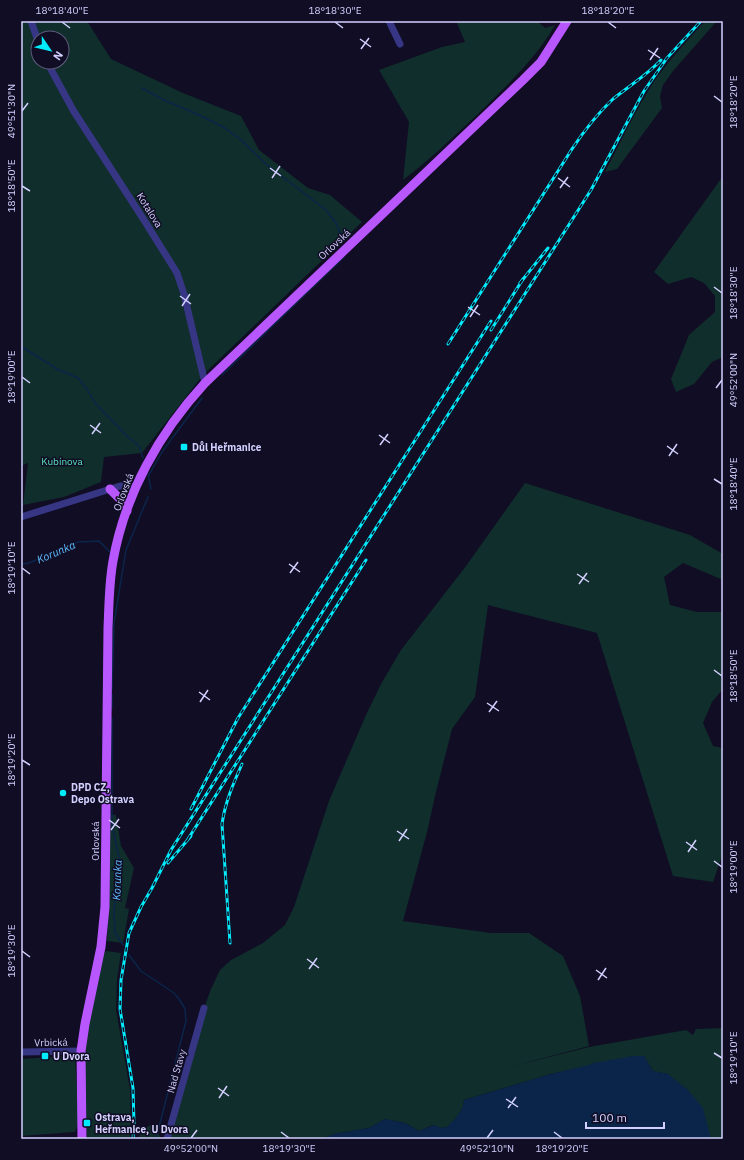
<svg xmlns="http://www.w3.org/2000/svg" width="744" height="1160" viewBox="0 0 744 1160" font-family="'IBM Plex Sans',sans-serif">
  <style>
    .green { fill: #102e2b; fill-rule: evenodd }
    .water { fill: #0b254a }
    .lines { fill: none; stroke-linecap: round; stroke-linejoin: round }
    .stream { stroke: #0b254a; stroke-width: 1.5 }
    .minor { stroke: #363684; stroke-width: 7 }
    .major { stroke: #b957ff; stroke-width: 9 }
    .rail-casing { stroke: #00ebfb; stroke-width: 3 }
    .rail { stroke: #100d24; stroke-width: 1.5; stroke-dasharray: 4.5; stroke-linecap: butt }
    .ticks { fill: none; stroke: #d3d0ff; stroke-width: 1.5 }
    .poi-dot { fill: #00ebfb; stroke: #100d24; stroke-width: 1.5 }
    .labels { text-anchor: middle; stroke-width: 3; stroke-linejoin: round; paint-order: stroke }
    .street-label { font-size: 10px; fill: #d3d0ff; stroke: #100d24 }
    .poi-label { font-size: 10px; font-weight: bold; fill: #d3d0ff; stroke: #100d24; text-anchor: start }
    .park-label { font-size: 10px; fill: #57e4bb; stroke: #100d24 }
    .water-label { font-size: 11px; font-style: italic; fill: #5ebbff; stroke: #100d24 }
    .neatline { fill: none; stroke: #d3d0ff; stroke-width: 1.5 }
    .ticks-label { font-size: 10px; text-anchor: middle; fill: #d3d0ff }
  </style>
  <rect width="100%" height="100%" fill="#100d24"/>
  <g class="green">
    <path d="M21,21h66l24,38 72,34 58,23 18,34 49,38 22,7 32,27 -159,153 -61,78 -38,4 -3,25 -37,15 -41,8 5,-42 -7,3zM38,38h24v24h-24z"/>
    <path d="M456,21h81l8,7 10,-3c-19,34 -49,61 -76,88 -25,23 -49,47 -76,67l6,-58 -30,-52 63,-23 23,-5z"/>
    <path d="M705,21h12l-44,50 -10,14 -3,11 2,12 -45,61 -12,3c16,-31 31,-63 50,-92 15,-21 33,-40 50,-59z"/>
    <polygon points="723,176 723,357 712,362 694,384 676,392 671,379 689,335 715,312 715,296 704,283 691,277 668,284 654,272"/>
    <path d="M525,483l165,52 33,19v26l-40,-17 -19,14 6,28 27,7h26v77l-11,13 -9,21 10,23 10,2v105l-10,29 -40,-6 -76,-243 -109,-28 -13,92 -23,32 -16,63 -9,40 -24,89 88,12h38l34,23 17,40 9,50 -79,21 79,-20 97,-17 7,5 3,-6 27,-1v111h-12l-43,-65 -15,-3 -9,-15h-10l-83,18 -87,26c0,11 -9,20 -17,27l-6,1 -8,-3 -14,6 -14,-8 -20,-4 -16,9 -35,6 -12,5h-155l37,-131 7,-19 9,-19 11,-10 32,-17 22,-18 9,-18 35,-106 37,-86 15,-31 20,-34 65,-84z"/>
    <polygon points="109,814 116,815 121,846 134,868 125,908 129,909 123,943 107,941 110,861"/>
    <polygon points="106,951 121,953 117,979 116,1010 130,1089 131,1124 130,1139 87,1139 84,1051 103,955"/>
    <polygon points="69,1056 75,1059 79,1123 75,1132 21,1136 21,1059"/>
    <polygon points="150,1125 154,1127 160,1136 159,1139 138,1139 142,1131"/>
  </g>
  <path class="water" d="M634,1056h10l9,15 15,3 20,16 15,18 8,31h-389l12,-5 35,-6 16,-9 20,4 14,8 15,-6 7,3 6,-1c7,-7 17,-16 17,-27l87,-26 38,-9 4,-2z"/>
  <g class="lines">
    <g class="stream">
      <polyline points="142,88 164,100 199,115 225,128 240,139 267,165 326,210 336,223 341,234 342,241"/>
      <polyline points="21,346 57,369 78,378 87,389 95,403 127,436 139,446 143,458"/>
      <polyline points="222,375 344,257"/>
      <polyline points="148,474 151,489"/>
      <polyline points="149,475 162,452 202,398"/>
      <polyline points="21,564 29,563 78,542 99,541 111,553"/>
      <polyline points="112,690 114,623 126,550 148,497"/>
      <polyline points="112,694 112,709"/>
      <polyline points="112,718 112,825 120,862 114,912 115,933 123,945"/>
      <polyline points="129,955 141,971 174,993 179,999 185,1009 186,1021 156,1139"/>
    </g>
    <g class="minor">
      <polyline points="31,21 38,41"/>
      <polyline points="389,21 400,44"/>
      <polyline points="47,62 73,110 144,220 177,273 184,294 205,383"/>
      <polyline points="21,517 120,486 130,486 136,489"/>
      <polyline points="21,1052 81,1051"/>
      <polyline points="167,1139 204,1008"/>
    </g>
    <g class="major">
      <polyline points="110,489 121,500 127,511"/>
      <path d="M82,1139l-1,-88 4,-27 16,-77 4,-40 3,-279c1,-22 1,-45 5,-67 12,-67 46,-128 92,-178l318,-303 18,-18 26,-41"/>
    </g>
    <g class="rail-casing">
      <g id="rail">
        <polyline points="520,283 548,248"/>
        <polyline points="491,330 523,279"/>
        <path d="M448,344l124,-195c12,-18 25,-35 41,-50 16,-13 34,-24 48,-39"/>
        <polyline points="191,809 238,718 491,321"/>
        <polyline points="188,839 366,560"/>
        <polyline points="168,863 191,836"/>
        <path d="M230,943l-8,-119c3,-21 11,-40 20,-60"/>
        <polyline points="133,1139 134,1124 133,1088 120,1009 121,980 129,933 141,907 152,888 171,850 591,190 644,91 667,58 701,21"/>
      </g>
    </g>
    <use href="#rail" class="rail"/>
  </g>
  <path class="ticks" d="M62,22l8,6M335,22l8,6M608,22l8,6M360,39l11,8M361,49l8,-11M648,50l12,8M650,60l8,-12M714,96l8,6M22,111l6,-8M270,168l11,8M272,178l8,-12M558,178l12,9M22,186l8,5M560,188l8,-11M714,287l8,6M180,296l11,8M182,306l8,-12M468,307l12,8M470,317l8,-12M22,377l8,6M716,388l6,-8M90,425l11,8M92,434l8,-11M379,435l11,8M380,445l8,-11M667,446l11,8M669,456l8,-12M714,479l8,5M289,564l11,8M22,568l8,6M290,573l8,-11M577,574l12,8M579,584l8,-11M714,670l8,6M199,692l11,8M200,702l8,-12M487,703l12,8M489,712l8,-11M22,760l8,5M109,820l11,8M111,830l8,-11M397,831l12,8M399,841l8,-12M686,842l11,8M688,852l8,-12M714,861l8,6M22,951l8,6M307,959l12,9M309,969l8,-11M596,970l11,8M598,980l8,-12M714,1053l8,5M218,1088l11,8M219,1098l8,-12M506,1099l12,8M508,1108l8,-11M281,1132l8,6M554,1132l8,6M191,1138l6,-8M487,1138l6,-8"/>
  <g class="poi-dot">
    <rect x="180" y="443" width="8" height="8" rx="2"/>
    <circle cx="63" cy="793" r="4"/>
    <rect x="41" y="1052" width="8" height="8" rx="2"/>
    <rect x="83" y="1119" width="8" height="8" rx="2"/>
  </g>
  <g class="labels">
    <g class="street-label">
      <text transform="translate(150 210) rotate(58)" y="4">Kotalova</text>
      <text transform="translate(334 244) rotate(-43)" y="4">Orlovská</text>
      <text transform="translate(123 492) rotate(-69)" y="4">Orlovská</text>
      <text transform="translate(95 841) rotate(-90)" y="4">Orlovská</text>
      <text transform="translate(51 1042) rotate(-1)" y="4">Vrbická</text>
      <text transform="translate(176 1071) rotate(-74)" y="4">Nad Stavy</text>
    </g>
    <g class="poi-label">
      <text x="192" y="451">Důl Heřmanice</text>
      <text x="71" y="791">DPD CZ,<tspan x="71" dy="12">Depo Ostrava</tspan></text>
      <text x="53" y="1060">U Dvora</text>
      <text x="95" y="1121">Ostrava,<tspan x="95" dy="12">Heřmanice, U Dvora</tspan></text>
    </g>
    <g class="park-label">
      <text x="62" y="465">Kubínova</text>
    </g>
    <g class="water-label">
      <text transform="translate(56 552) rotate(-23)" y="4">Korunka</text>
      <text transform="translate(117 880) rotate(-88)" y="4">Korunka</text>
    </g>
  </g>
  <rect width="744" height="1160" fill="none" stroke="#100d24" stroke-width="44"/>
  <g transform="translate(50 50) rotate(125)"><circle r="19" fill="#100d24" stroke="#5e5b7c"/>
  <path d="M0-3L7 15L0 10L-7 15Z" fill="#00ebfb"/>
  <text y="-6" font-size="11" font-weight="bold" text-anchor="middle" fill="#d3d0ff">N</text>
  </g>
  <path d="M586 1122v6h78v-6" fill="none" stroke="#d3d0ff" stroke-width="2"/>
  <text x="592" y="1122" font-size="12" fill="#d3d0ff" stroke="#100d24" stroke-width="3" paint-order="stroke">100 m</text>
  <rect x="22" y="22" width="700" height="1116" class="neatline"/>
  <g class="ticks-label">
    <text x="62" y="14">18°18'40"E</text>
    <text x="335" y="14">18°18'30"E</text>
    <text x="608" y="14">18°18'20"E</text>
    <text transform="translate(733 102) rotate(-90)" y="4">18°18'20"E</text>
    <text transform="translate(11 111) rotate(-90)" y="4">49°51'30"N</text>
    <text transform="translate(11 186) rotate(-90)" y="4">18°18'50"E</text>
    <text transform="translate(733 293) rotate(-90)" y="4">18°18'30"E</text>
    <text transform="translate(11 377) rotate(-90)" y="4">18°19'00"E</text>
    <text transform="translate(733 380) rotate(-90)" y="4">49°52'00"N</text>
    <text transform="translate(733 484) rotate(-90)" y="4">18°18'40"E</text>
    <text transform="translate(11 568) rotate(-90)" y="4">18°19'10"E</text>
    <text transform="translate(733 676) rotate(-90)" y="4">18°18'50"E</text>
    <text transform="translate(11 760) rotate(-90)" y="4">18°19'20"E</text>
    <text transform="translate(733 867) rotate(-90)" y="4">18°19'00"E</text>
    <text transform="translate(11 951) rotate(-90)" y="4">18°19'30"E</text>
    <text transform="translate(733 1058) rotate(-90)" y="4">18°19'10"E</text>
    <text x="191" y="1152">49°52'00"N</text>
    <text x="289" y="1152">18°19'30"E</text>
    <text x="487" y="1152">49°52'10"N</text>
    <text x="562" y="1152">18°19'20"E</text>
  </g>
</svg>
